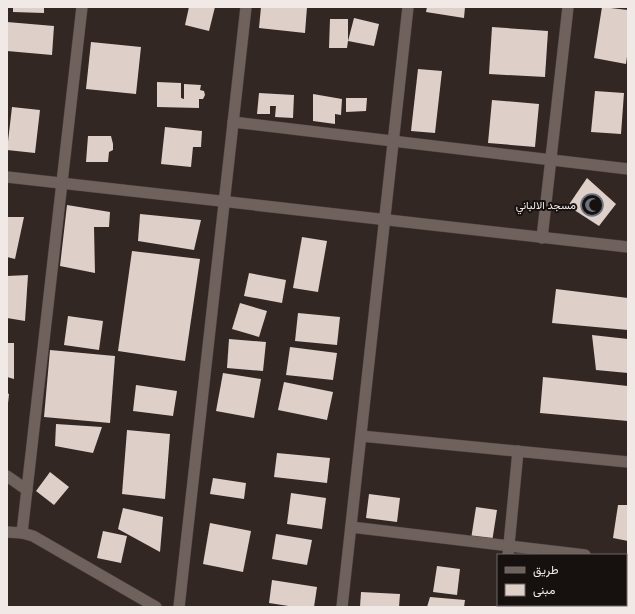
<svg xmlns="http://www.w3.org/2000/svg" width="635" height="614" viewBox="0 0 635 614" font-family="'Golos Text',Vazirmatn,sans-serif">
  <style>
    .building { fill: #decfc9 }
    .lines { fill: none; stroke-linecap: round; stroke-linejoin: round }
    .minor-casing { stroke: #4d4440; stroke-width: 12 }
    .minor { stroke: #6f625d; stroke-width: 11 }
    .labels { text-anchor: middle; stroke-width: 4; stroke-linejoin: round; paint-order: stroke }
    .poi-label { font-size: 11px; fill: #f1e9e6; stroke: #16110f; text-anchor: end }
  </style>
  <rect width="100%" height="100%" fill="#322723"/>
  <g class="building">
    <polygon points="13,7 44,7 44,13 13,12"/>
    <polygon points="189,7 215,7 209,31 185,25"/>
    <polygon points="261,7 307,7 305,33 259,28"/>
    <polygon points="427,7 465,7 464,18 426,12"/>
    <polygon points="602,7 628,10 628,49 626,64 594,58"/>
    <polygon points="354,18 379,24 374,46 348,41 347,48 329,48 330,19 348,19 348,41"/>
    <polygon points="7,22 54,26 52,55 7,51"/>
    <polygon points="492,27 548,31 545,77 489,74"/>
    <polygon points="91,42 141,47 136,94 86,89"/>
    <polygon points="418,69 442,71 435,133 411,131"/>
    <polygon points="157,82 181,83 181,98 184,99 184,84 201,85 200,90 204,91 205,95 203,99 199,99 199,108 157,107"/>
    <polygon points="595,91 624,93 621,134 591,132"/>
    <polygon points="259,93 294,95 293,118 275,117 276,106 270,106 270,114 257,114"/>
    <polygon points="313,94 342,99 341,115 335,114 335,124 313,121"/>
    <polygon points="346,98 367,98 366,111 346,112"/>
    <polygon points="492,100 539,104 535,147 488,143"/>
    <polygon points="12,107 40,110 35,153 7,150"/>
    <polygon points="165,127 202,131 201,147 193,147 191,167 161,164"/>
    <polygon points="88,136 111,136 113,144 113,150 109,152 108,162 86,162"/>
    <polygon points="587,178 616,204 599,226 568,206"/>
    <polygon points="67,205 110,212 109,227 94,227 95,273 60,266"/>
    <polygon points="140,214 201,220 194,250 138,241"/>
    <polygon points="7,217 24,217 15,259 7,257"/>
    <polygon points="302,237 327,241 318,292 293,288"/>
    <polygon points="132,251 200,259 185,361 118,351"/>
    <polygon points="249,273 286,280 282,303 244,296"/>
    <polygon points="28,275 25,321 7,318 7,276"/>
    <polygon points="556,289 628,298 628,330 552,323"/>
    <polygon points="240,303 267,311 259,337 232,329"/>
    <polygon points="298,313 340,317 337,345 295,341"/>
    <polygon points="68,316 103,321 99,350 64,345"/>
    <polygon points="592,335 628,339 628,373 596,370"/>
    <polygon points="229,339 266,342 263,371 227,368"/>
    <polygon points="7,343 14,343 14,379 7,377"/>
    <polygon points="290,347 337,353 333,380 286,375"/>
    <polygon points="50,350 115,356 110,423 44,417"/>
    <polygon points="223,373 261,379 254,418 216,411"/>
    <polygon points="543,377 628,386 628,421 540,413"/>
    <polygon points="284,382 333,392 327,420 278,410"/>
    <polygon points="136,385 177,391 173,416 133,411"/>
    <polygon points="7,393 9,394 8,403 7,403"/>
    <polygon points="56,424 102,427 93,453 55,446"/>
    <polygon points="127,430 170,434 165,499 122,494"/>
    <polygon points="277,453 330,458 327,483 274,477"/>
    <polygon points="50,472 69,487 54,505 36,491"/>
    <polygon points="213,478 246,483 244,499 210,494"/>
    <polygon points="291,493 326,498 322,529 287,524"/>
    <polygon points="369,494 400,498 397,522 366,518"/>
    <polygon points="618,505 628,505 628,541 613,538"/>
    <polygon points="476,507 497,510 492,542 471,539"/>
    <polygon points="123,508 163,517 160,552 118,529"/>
    <polygon points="210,523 251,531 243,572 203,564"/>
    <polygon points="103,531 127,536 121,563 97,558"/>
    <polygon points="276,534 312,540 307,565 272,559"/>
    <polygon points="437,566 460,569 457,595 433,592"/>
    <polygon points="272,580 317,587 314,607 295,607 269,603"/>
    <polygon points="361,592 400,594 399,607 360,607"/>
    <polygon points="430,597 465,600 464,607 427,607"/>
    <polygon points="522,605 574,605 574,607 521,607"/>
  </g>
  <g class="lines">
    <g class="minor-casing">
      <g id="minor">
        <polyline points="233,122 628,169"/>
        <polyline points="7,177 628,247"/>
        <polyline points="542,238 568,7"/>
        <polyline points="361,436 628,462"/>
        <polyline points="7,476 27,490"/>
        <polyline points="351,527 585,555"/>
        <polyline points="7,532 22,533 33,536 156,607"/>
        <polyline points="22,533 82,7"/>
        <polyline points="508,555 518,451"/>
        <polyline points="626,560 628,560"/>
        <polyline points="179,607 246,7"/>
        <polyline points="342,607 408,7"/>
        <polyline points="503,607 503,605"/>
      </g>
    </g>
    <use href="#minor" class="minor"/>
  </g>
  <defs>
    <g id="mosque-ring" transform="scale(1.15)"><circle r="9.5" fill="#16110f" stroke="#6b7280" stroke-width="1.5"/><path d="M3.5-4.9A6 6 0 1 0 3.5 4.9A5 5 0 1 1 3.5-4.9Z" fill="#6b7280"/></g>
  </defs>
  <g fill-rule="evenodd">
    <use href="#mosque-ring" x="592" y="205"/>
  </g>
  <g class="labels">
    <g class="poi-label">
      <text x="576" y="209">مسجد الالباني</text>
    </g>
  </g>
  <rect width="635" height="614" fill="none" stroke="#f1e9e6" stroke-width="16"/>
  <rect x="497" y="554" width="130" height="52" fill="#16110f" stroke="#6e6765"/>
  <rect x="505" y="567" width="20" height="6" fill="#6f625d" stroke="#6e6765"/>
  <text x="533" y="574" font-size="12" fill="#f1e9e6">طريق</text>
  <rect x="505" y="584" width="20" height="12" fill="#decfc9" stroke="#6e6765"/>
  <text x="533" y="594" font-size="12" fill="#f1e9e6">مبنى</text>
</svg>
